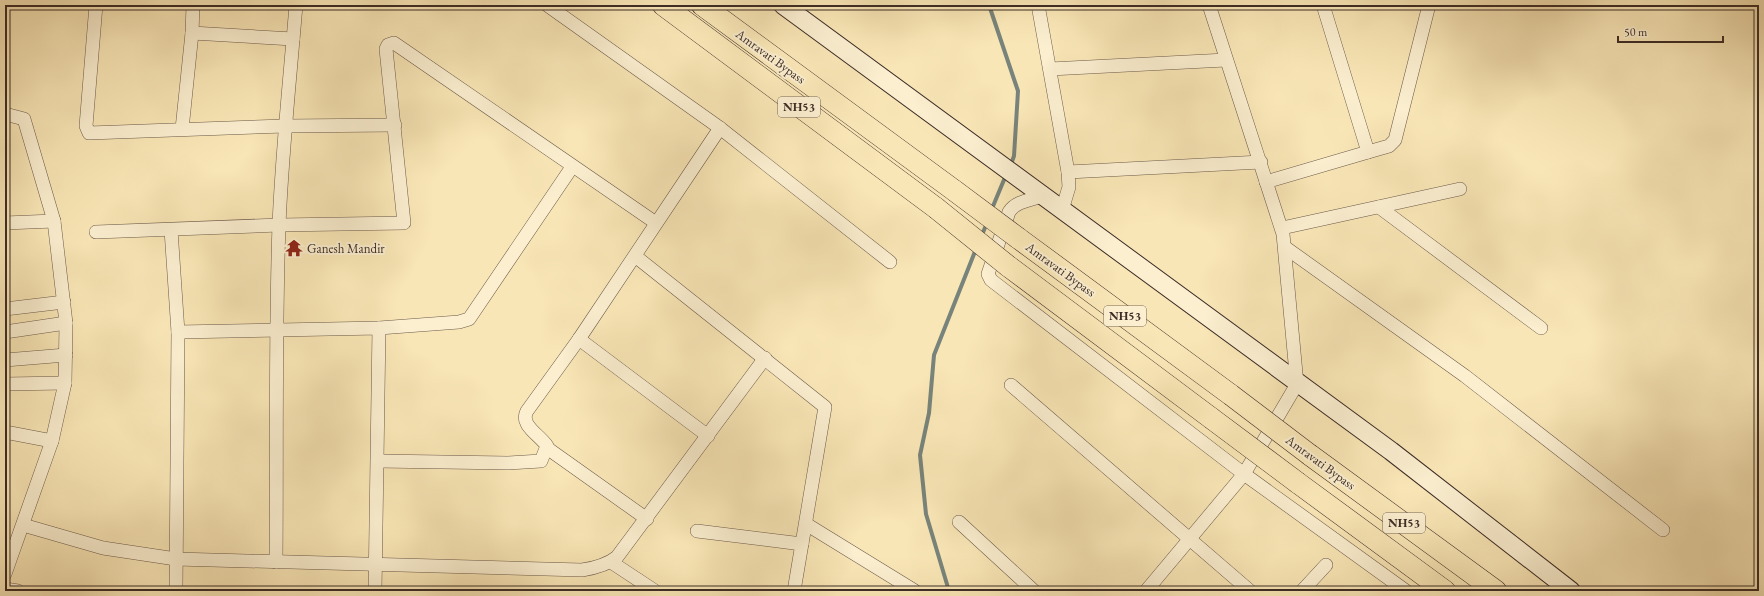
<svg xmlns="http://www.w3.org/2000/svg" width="1764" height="596" viewBox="0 0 1764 596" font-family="'EB Garamond',serif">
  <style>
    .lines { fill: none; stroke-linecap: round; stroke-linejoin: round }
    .stream { stroke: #78847b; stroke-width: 4 }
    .minor-casing { stroke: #6c5a4a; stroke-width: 14 }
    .secondary-casing { stroke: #3d2c26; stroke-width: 20 }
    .trunk-casing { stroke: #3d2c26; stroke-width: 22 }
    .minor { stroke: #fbefd0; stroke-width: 13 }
    .secondary { stroke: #fbefd0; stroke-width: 18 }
    .trunk { stroke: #f9e6b6; stroke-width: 21 }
    .trunk-bridge-casing { stroke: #3d2c26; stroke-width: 22; stroke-linecap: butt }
    .trunk-bridge { stroke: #f9e6b6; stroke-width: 21 }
    .labels { text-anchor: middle; stroke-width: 4; stroke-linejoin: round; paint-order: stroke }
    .shield { fill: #fbefd0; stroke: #766659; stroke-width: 1 }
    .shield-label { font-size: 12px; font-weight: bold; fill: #3d2c26 }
    .street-label { font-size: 13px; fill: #3d2c26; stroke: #fbefd0 }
    .poi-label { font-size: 13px; fill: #3d2c26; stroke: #fbefd0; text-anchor: start }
  </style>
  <rect width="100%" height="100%" fill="#f9e6b6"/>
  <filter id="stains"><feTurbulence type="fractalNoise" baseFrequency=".005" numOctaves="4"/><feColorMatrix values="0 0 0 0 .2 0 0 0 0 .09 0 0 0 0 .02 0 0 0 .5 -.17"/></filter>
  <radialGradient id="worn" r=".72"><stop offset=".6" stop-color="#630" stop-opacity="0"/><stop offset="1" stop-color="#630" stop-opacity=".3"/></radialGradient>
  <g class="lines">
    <g class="stream">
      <polyline points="989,5 1018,91 1014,156 1010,167"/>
      <polyline points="991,211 1006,175"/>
      <polyline points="981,237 987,223"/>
      <polyline points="949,591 926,514 920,455 929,413 934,355 976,249"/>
    </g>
    <g class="minor-casing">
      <g id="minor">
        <polyline points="96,5 86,126 89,133 285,126 395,125"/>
        <polyline points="547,5 720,128 890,262"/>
        <polyline points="1038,5 1068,172 1069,187 1062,210"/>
        <polyline points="192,33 293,39"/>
        <polyline points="1050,69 1226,60"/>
        <polyline points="5,114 24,119 54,221 66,323 65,383 52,441 5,574"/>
        <polyline points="182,129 192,33 193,5"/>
        <polyline points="1368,152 1389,146 1395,140 1429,5"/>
        <polyline points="1068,172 1261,162"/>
        <polyline points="1266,182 1368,152 1323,5"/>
        <path d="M1042,196c-11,4 -26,5 -33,16l-21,62 3,6 253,194 162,117"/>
        <polyline points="1379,207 1541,328"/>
        <polyline points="5,223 54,221"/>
        <polyline points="1282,228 1460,189"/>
        <polyline points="171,230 178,332 176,591"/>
        <polyline points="96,232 279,225 404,223 386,49 388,45 394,43 656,223"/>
        <polyline points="1286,248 1465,376 1663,530"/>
        <polyline points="635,256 825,407 794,591"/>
        <polyline points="5,309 64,302"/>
        <polyline points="379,328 459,322 469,319 572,167"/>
        <polyline points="5,332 66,323"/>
        <polyline points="178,332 379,328 375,591"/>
        <polyline points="579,339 708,436"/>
        <polyline points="5,360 66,355"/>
        <polyline points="5,384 65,383"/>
        <polyline points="1011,385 1250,591"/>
        <polyline points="5,432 52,441"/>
        <polyline points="547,448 647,519"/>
        <path d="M378,461l130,2 33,-2 6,-15c-7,-11 -28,-21 -20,-35l52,-72 141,-211"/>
        <polyline points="959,522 1034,591"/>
        <polyline points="806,524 915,591"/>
        <path d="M23,525l80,23 73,11 406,11c13,-2 25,-5 35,-13l148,-199"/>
        <polyline points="697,531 802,544"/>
        <path d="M276,562c1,-112 -1,-225 3,-337 3,-73 11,-147 17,-220"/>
        <polyline points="611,562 655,591"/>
        <polyline points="5,589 18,591"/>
        <polyline points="1146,591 1244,474 1297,384 1283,234 1209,5"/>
        <polyline points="1302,591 1326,565"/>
      </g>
    </g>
    <g class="secondary-casing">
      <polyline id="secondary" points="783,5 1391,451 1571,591"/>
    </g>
    <g class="trunk-casing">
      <g id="trunk">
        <polyline points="663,5 936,208"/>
        <polyline points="702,5 955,191"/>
        <polyline points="1018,238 1231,395"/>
        <polyline points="1008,266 1211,418"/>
        <polyline points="1310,455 1496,591"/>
        <polyline points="1298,483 1445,591"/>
      </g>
    </g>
    <use href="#minor" class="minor"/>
    <use href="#secondary" class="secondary"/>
    <use href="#trunk" class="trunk"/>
    <g class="trunk-bridge-casing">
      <g id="trunk-bridge">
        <polyline points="955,191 1018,238"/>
        <polyline points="936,208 1008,266"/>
        <polyline points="1231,395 1310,455"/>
        <polyline points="1211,418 1298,483"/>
      </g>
    </g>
    <use href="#trunk-bridge" class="trunk-bridge"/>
  </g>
  <defs>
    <g id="temple-bare" transform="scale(1.38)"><path d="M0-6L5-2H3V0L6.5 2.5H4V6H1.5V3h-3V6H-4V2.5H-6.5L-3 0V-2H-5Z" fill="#8f2418" stroke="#fbefd0" stroke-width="2.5" paint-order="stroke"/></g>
  </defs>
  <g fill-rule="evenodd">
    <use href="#temple-bare" x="294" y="248"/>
  </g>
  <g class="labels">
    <g class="shield">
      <rect x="778" y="97" width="42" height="20" rx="3"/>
      <rect x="1104" y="306" width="42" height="20" rx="3"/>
      <rect x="1383" y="513" width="42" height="20" rx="3"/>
    </g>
    <g class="shield-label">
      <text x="799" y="111">NH53</text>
      <text x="1125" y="320">NH53</text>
      <text x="1404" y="527">NH53</text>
    </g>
    <g class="street-label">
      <text transform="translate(771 56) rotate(36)" y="5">Amravati Bypass</text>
      <text transform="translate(1061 269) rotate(36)" y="5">Amravati Bypass</text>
      <text transform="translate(1321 462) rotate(36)" y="5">Amravati Bypass</text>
    </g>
    <g class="poi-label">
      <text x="307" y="253">Ganesh Mandir</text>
    </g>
  </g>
  <rect width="1764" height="596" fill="none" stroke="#f9e6b6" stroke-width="20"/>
  <rect x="6" y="6" width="1752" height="584" fill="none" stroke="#3d2c26" stroke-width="2"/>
  <rect x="10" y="10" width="1744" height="576" fill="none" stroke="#3d2c26"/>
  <path d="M1618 36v6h105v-6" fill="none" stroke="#3d2c26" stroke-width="2"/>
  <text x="1624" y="36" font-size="12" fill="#3d2c26" stroke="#fbefd0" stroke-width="3" paint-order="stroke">50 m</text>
  <rect width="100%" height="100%" filter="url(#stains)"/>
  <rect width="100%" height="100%" fill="url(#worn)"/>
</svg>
